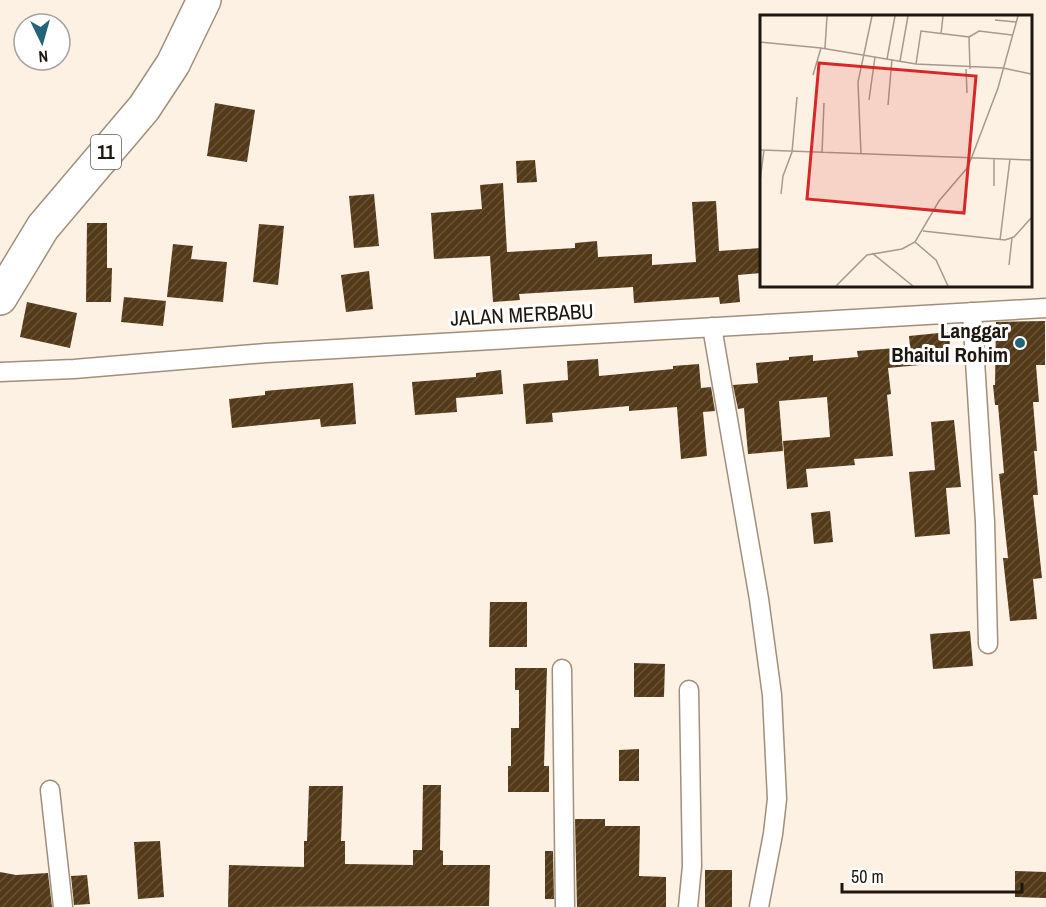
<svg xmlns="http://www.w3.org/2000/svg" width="1046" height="907" viewBox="0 0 1046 907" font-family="'Archivo Narrow',sans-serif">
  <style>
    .building { fill: url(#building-hatch) }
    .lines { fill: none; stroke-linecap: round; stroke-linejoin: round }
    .street-casing { stroke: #a08f7a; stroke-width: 21 }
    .highway-casing { stroke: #a08f7a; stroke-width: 36 }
    .street { stroke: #fff; stroke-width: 18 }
    .highway { stroke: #fff; stroke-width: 33 }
    .poi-dot { fill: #236478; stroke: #fff; stroke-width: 2 }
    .labels { text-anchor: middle; stroke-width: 6; stroke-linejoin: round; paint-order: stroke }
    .shield { fill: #fff; stroke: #625d57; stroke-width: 1.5 }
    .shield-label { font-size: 20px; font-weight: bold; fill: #1e170f }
    .street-label { font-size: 21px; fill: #1e170f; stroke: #fff }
    .poi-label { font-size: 21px; font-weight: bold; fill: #1e170f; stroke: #fff; text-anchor: end }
    .inset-road { fill: none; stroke: #a49a8e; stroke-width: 1.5 }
    .view { fill: #d62828; fill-opacity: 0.15; stroke: #d62828; stroke-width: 3 }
    .inset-edge { fill: none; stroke: #1e170f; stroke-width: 3 }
  </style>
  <defs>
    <pattern id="building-hatch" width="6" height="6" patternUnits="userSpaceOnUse" patternTransform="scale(1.5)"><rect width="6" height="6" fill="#533a19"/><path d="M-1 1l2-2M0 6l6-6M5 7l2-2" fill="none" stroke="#685339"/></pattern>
  </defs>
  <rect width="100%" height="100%" fill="#fdf1e3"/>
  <g class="building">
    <polygon points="215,103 255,110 247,162 207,156"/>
    <polygon points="535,160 537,182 517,183 516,161"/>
    <polygon points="503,183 507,252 575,248 575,243 597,241 598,257 652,254 652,265 696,262 692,202 716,201 719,251 761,248 761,273 738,275 740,302 720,304 719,297 634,303 633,287 519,294 520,300 493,302 490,256 434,259 431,213 482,209 480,185"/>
    <polygon points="374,194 379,246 354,248 349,196"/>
    <polygon points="87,223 107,223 107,268 112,268 111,302 86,302"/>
    <polygon points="259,224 284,226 278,285 253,282"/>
    <polygon points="173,244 193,246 191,259 227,262 223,302 167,297"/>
    <polygon points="369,271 373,309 346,312 341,275"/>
    <polygon points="124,297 166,301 163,326 121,322"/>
    <polygon points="27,302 77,313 70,348 20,337"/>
    <polygon points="1045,321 1045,365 1036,365 1039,402 1033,402 1037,451 1034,451 1038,495 1033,495 1042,578 1033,579 1037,619 1010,621 1003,558 1008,558 999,474 1004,473 998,405 995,405 993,385 995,385 996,322"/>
    <polygon points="949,332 951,362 888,368 891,394 887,395 893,456 854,459 855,465 806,469 808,487 787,489 783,441 830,437 827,397 779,401 783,451 748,454 744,408 738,409 733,385 758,383 756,363 789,360 789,357 813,355 813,361 858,357 857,351 910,347 909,336"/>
    <polygon points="598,359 599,376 673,369 673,366 699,364 701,388 711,387 715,411 703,412 707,456 681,459 677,407 629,411 629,406 552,413 553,422 526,424 523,384 568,380 567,361"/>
    <polygon points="501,370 503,394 456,398 457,412 415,415 412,382 476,377 476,373"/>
    <polygon points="353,383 356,424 321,427 320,419 232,428 229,399 265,395 265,391"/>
    <polygon points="954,420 961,487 946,488 950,534 915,537 909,472 935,470 931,422"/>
    <polygon points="830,511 833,542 814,544 811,513"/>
    <polygon points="490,602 527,602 527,647 489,647"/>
    <polygon points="970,631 973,666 933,669 930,634"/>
    <polygon points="634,663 665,664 664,697 634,697"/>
    <polygon points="515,668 547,668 544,766 549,766 549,792 508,792 508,766 511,766 511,728 519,728 519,690 515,690"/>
    <polygon points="639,749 639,781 619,781 619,750"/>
    <polygon points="423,785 441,785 440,850 443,851 443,865 490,865 489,906 228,907 229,865 304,867 304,841 307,841 309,786 343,786 341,841 345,841 345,864 413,865 413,850 422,850"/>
    <polygon points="575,819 605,819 605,826 640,826 639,876 666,877 666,907 577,907"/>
    <polygon points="160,841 164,897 138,899 134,842"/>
    <polygon points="545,851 553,851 554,899 545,899"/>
    <rect x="705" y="870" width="27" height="37"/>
    <polygon points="1015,871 1046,872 1046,898 1015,897"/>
    <polygon points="0,872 16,875 48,873 52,907 0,907"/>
    <polygon points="87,875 90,904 74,905 71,876"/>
  </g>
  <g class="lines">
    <g class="street-casing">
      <g id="street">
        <polyline points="972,312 985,522 988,644"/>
        <polyline points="712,327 759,599 772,695 777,799 773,834 759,907"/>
        <polyline points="0,372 74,369 266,353 1046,308"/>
        <polyline points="562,669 565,907"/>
        <polyline points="50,790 63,907"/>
        <polyline points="688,907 692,866 689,690"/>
      </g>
    </g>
    <g class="highway-casing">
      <polyline id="highway" points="0,298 43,227 144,108 173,64 204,0"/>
    </g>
    <use href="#street" class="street"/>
    <use href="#highway" class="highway"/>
  </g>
  <circle class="poi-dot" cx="1020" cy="343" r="6"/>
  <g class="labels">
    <rect class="shield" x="91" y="135" width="30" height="34" rx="4.5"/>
    <g class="shield-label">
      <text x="106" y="159">11</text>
    </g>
    <g class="street-label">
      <text transform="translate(522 315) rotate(-3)" y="7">JALAN MERBABU</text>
    </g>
    <g class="poi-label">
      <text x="1008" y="338">Langgar<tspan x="1008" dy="24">Bhaitul Rohim</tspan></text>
    </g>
  </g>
  <g transform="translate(760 15)">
    <rect width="272" height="272" fill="#fdf1e3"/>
    <path class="inset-road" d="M235,5l21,2M181,19l2,-18M209,22l10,-6 33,4M0,27l61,6 95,16 87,4 28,6M65,33l2,-32M127,44l8,-43M140,46l8,-45M156,49l5,-33 48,6 1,32M206,54l1,24M53,60l8,-27M109,85l6,-43M128,90l4,-46M0,135l271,10M62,138l2,-50M101,139l-3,-72 14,-66M0,166l4,-31M234,171v-28M21,179l2,-18 9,-24 5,-55M163,216l82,9 9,-3 17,-19M240,225l10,-81M155,227l21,18 12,26M112,238l41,33M249,250l3,-27M76,271l31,-31 35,-6 13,-7 24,-41 29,-34 30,-79 20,-72"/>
    <path class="view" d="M59,48l157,13 -12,137 -157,-14z"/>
    <rect width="272" height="272" class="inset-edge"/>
  </g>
  <g transform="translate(42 42) rotate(175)"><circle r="28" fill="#ffffff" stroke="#a5a29f" stroke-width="1.5"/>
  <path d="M0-4.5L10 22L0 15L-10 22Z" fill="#236478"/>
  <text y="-9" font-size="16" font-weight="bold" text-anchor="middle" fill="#1e170f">N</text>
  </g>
  <path d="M842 883v9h180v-9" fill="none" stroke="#1e170f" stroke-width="3"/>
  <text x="851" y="883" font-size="18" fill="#1e170f" stroke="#ffffff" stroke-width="4.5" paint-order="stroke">50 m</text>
</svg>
